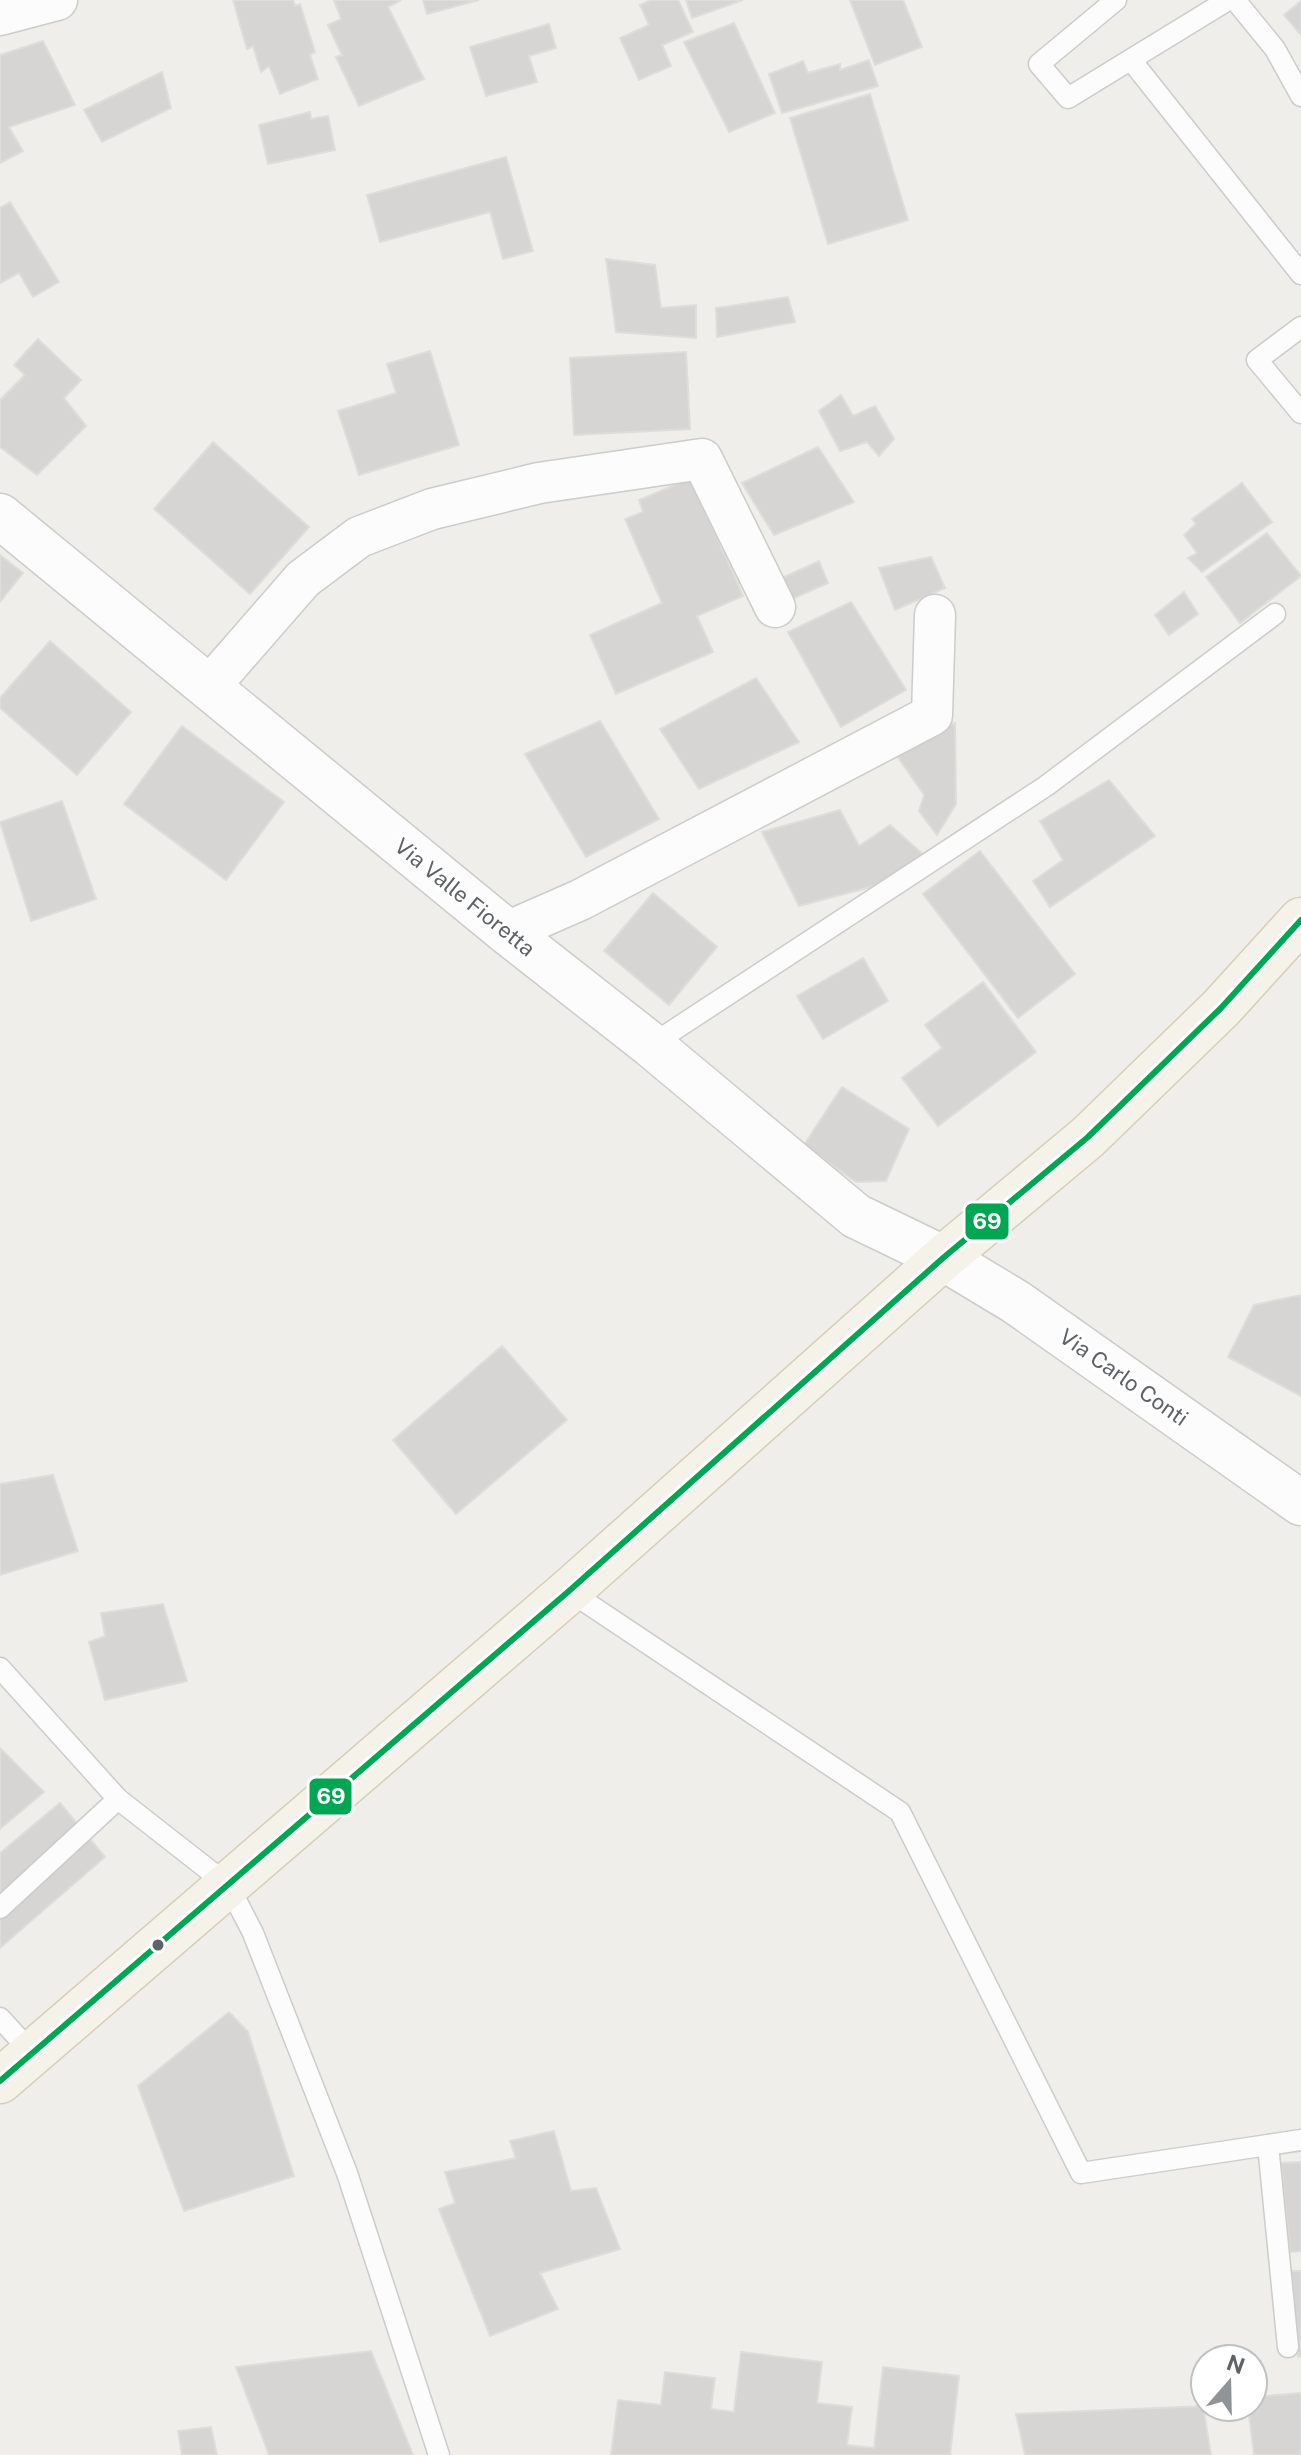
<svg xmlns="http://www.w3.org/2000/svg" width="1301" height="2455" viewBox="0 0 1301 2455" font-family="'Public Sans',sans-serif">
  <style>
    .building { fill: #d6d5d3; stroke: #deddd9; stroke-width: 2 }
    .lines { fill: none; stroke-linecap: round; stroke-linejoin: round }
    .service-casing { stroke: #cbcccc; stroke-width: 23 }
    .minor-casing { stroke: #cbcccc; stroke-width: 43 }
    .tertiary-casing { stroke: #cbcccc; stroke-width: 47 }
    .primary-casing { stroke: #d7ceb8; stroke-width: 47 }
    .service { stroke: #fdfcfc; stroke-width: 20 }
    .minor { stroke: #fdfcfc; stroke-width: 40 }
    .tertiary { stroke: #fdfcfc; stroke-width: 44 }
    .primary { stroke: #f4f2e9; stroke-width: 44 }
    .bus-1-casing { stroke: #fff; stroke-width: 12 }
    .bus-1 { stroke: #00a651; stroke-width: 6 }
    .bus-dot { fill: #5f6368; stroke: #fff; stroke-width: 3 }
    .labels { text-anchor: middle; stroke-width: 6; stroke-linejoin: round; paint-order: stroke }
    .street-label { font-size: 22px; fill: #5f6368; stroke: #fff }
    .line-badge { stroke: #fff; stroke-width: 3 }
    .badge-label { font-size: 22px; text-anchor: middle; font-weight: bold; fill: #fff }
  </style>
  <rect width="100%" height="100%" fill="#efeeea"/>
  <g class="building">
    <polygon points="233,0 293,0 295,6 300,4 315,52 310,55 318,79 280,94 269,66 261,72 253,46 247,49"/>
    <polygon points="334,0 401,0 388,7 424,79 359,106 336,57 342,55 328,25 341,19"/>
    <polygon points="423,0 479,0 427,14"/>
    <polygon points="651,0 678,0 693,32 662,45 671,66 639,80 620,38 649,25 640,5"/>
    <polygon points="686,0 743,0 692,18"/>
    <polygon points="850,0 903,0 922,47 875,65"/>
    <polygon points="1301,1 1301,35 1284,15"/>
    <polygon points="734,23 775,113 729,132 684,42"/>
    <polygon points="549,24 556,48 529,56 537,82 486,96 470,47"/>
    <polygon points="43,41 75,105 9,127 23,151 0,163 0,55"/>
    <polygon points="869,60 878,86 782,113 769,74 803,61 808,73 840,64 840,70"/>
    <polygon points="162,72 171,108 102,142 84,110"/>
    <polygon points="870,94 908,220 828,244 790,118"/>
    <polygon points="310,112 311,119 328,116 335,150 268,164 259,125"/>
    <polygon points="506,157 533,251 503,259 490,212 380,242 367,195"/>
    <polygon points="10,202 59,282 33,297 19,273 0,283 0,208"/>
    <polygon points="606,259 655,265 661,308 696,305 696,338 616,332"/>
    <polygon points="788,297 795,322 717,337 716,308"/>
    <polygon points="38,339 81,380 64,398 86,426 37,475 0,447 0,400 25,375 14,365"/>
    <polygon points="430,351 459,445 359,475 338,411 396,393 387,364"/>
    <polygon points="686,352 690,429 574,435 570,358"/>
    <polygon points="841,395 853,416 875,406 894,439 879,456 867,442 840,451 819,411"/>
    <polygon points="213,442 309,527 250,594 154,509"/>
    <polygon points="818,447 854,502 774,535 742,483"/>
    <polygon points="691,478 743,596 697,616 713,652 616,694 590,635 662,603 625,519 643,512 639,500"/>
    <polygon points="1242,483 1272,522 1202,572 1188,558 1197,553 1184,535 1196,524 1192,519"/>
    <polygon points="1267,533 1301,576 1240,623 1206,577"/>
    <polygon points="0,555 23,573 0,602"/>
    <polygon points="931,557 945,588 895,610 879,568"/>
    <polygon points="819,561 828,583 790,600 778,580"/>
    <polygon points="1184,592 1198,614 1169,635 1155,615"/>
    <polygon points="851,602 906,690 841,727 788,632"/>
    <polygon points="50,641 131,712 77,775 0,708 0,698"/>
    <polygon points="756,678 799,742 699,789 660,729"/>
    <polygon points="600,721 659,819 586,857 525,754"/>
    <polygon points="955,723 956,804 937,835 919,811 924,795 891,747"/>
    <polygon points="182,726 284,802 226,880 124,804"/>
    <polygon points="1109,780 1155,836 1050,907 1033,881 1063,860 1040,821"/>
    <polygon points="62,801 96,899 31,921 0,822"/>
    <polygon points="840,810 859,846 890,825 924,855 874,886 799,906 762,832"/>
    <polygon points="980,851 1075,974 1018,1018 923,894"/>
    <polygon points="653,893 717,947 669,1005 604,951"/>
    <polygon points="863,958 888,1001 823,1039 797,996"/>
    <polygon points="983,982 1036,1052 938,1126 902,1078 942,1048 925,1025"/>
    <polygon points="842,1087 909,1129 886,1181 856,1182 804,1145"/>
    <polygon points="1301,1295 1301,1396 1228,1357 1254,1305"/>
    <polygon points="502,1346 567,1420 456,1514 393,1440"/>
    <polygon points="53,1475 78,1551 0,1575 0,1484"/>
    <polygon points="163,1604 187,1681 105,1700 89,1642 105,1636 101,1613"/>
    <polygon points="0,1748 44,1792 0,1829"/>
    <polygon points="60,1803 105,1857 0,1948 0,1853"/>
    <polygon points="229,2012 248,2032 294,2176 184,2211 138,2086"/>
    <polygon points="554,2131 571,2191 596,2188 620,2249 540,2273 558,2309 490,2336 439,2209 455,2203 445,2172 516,2158 510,2141"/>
    <polygon points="1301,2162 1301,2251 1290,2252 1281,2163"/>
    <polygon points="1291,2271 1301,2271 1301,2356 1298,2357"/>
    <polygon points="371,2351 413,2455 269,2455 236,2367"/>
    <polygon points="741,2352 822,2362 817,2403 852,2407 847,2445 874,2448 883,2367 959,2376 950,2455 611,2455 618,2400 661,2405 665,2372 715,2378 711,2409 734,2412"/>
    <polygon points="1301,2393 1301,2455 1254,2455 1248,2407 1253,2407 1253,2397"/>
    <polygon points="1203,2406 1211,2455 1025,2455 1016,2414"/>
    <polygon points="211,2427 217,2455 182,2455 178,2431"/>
  </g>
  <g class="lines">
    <g class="service-casing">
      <g id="service">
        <polyline points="1116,0 1039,64 1068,98 1228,0"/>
        <polyline points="1235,0 1275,49 1301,96"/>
        <polyline points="1131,60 1301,274"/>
        <polyline points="1301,327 1257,360 1301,413"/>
        <polyline points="651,1045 1046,786 1275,614"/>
        <polyline points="569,1591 900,1812 1081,2173 1268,2145"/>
        <polyline points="0,1668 118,1799"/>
        <polyline points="0,1908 118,1799 228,1885 253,1933 347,2173 439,2455"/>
        <polyline points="0,2018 32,2053"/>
        <polyline points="1288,2347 1268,2145 1301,2140"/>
      </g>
    </g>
    <g class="minor-casing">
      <g id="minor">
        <polyline points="0,15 57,0"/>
        <polyline points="208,688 303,579 359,537 432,509 539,483 702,459 775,607"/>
        <polyline points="507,932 580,900 932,715 935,615"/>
      </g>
    </g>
    <g class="tertiary-casing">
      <polyline id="tertiary" points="0,516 507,932 651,1045 856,1216 943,1258 1016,1302 1301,1503"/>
    </g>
    <g class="primary-casing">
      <polyline id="primary" points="0,2081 569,1591 943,1258 1088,1137 1221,1008 1301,920"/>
    </g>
    <use href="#service" class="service"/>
    <use href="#minor" class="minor"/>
    <use href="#tertiary" class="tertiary"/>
    <use href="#primary" class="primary"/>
    <g class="bus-1-casing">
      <polyline id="bus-1" points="0,2081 569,1591 943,1258 1088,1137 1221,1008 1301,920"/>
    </g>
    <use href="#bus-1" class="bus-1"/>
  </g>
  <circle class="bus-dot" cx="158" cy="1945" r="7"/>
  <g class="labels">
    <g class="street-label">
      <text transform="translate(465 897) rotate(39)" y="8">Via Valle Fioretta</text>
      <text transform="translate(1124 1377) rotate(35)" y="8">Via Carlo Conti</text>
    </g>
  </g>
  <g class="line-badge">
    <rect x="964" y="1202" width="46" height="39" rx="8" fill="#00a651"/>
    <rect x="308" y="1777" width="45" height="39" rx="8" fill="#00a651"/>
  </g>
  <g class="badge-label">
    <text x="987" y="1229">69</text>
    <text x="331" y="1804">69</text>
  </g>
  <g transform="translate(1229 2383) rotate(20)"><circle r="38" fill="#ffffff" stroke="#bfc1c3" stroke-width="2"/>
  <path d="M0-6L14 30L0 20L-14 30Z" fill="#919496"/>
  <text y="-12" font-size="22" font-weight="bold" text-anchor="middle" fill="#5f6368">N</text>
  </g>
</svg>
